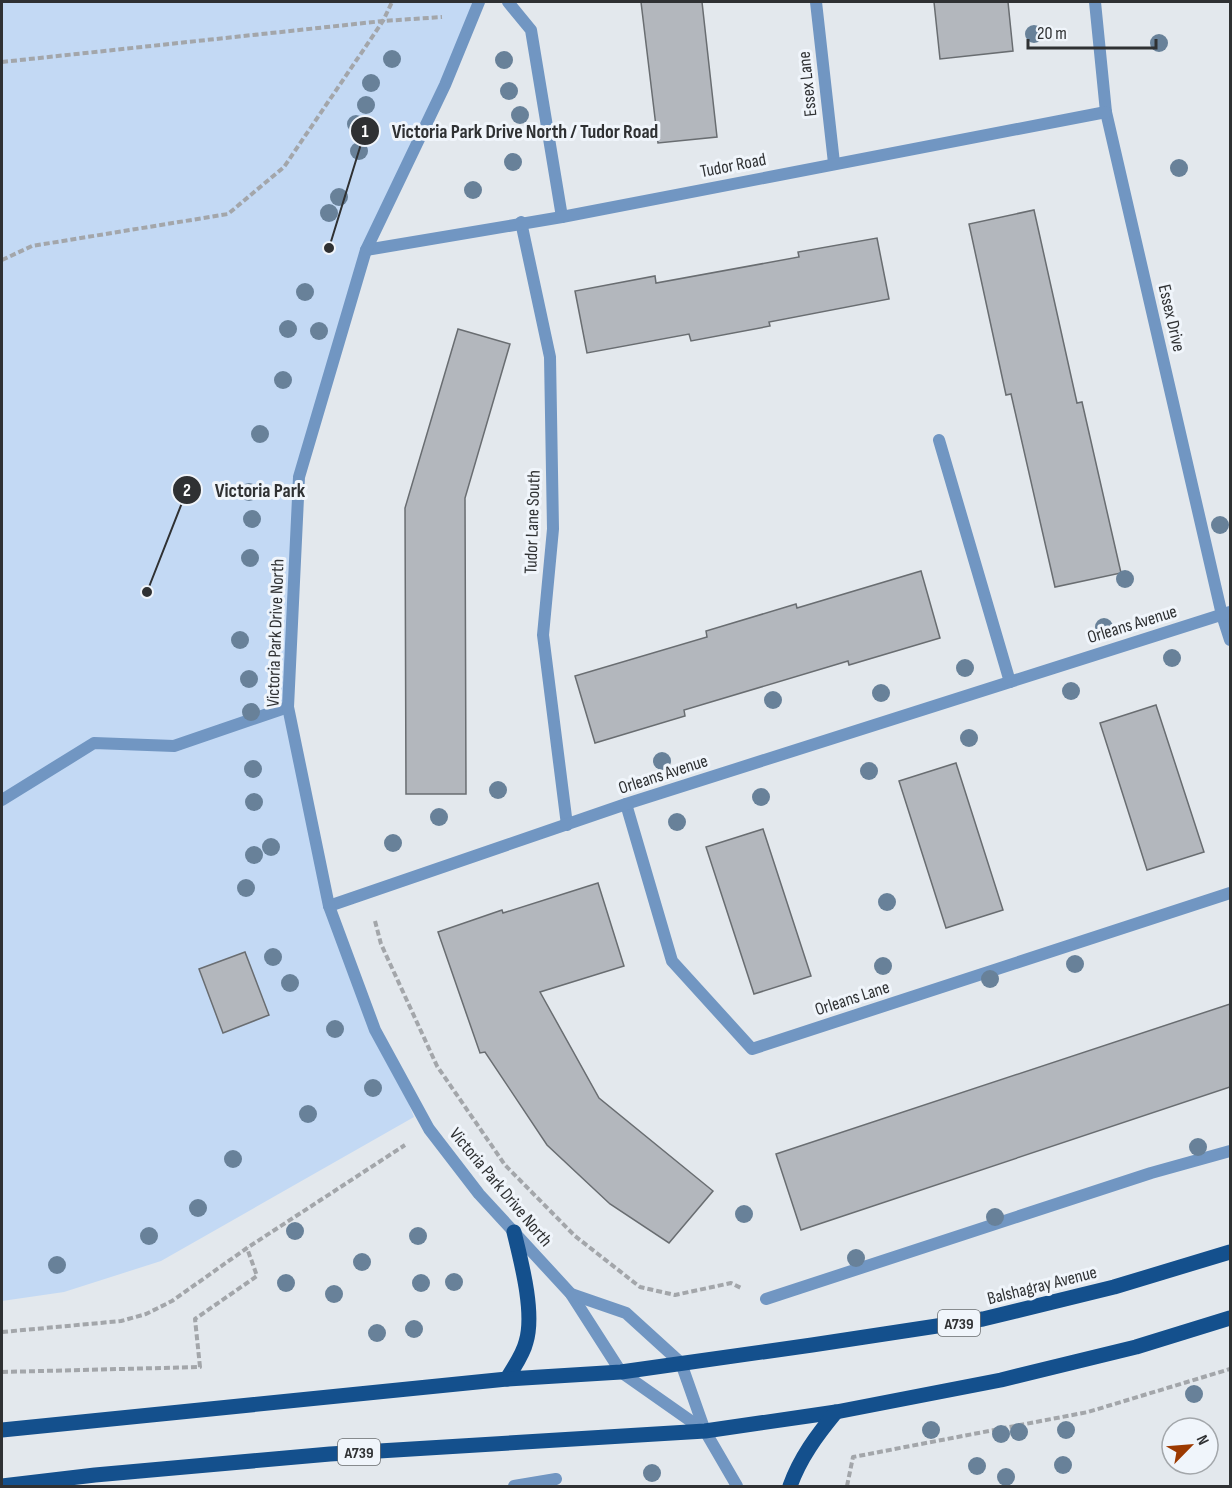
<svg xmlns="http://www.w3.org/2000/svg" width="1232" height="1488" viewBox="0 0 1232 1488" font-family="'Sofia Sans Condensed',sans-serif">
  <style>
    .green { fill: #c3d9f4 }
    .building { fill: #b3b7bd; stroke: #696d71; stroke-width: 1.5 }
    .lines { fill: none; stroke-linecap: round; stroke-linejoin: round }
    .path { stroke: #a3a6aa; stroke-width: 4; stroke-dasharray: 6 3; stroke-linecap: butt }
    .service { stroke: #7196c2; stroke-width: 12 }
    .minor { stroke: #7196c2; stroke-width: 12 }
    .tertiary { stroke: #7196c2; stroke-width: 12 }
    .primary { stroke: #14508d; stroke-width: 15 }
    .tree { fill: #688199 }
    .labels { text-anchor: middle; stroke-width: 6; stroke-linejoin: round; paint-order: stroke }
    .shield { fill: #f0f5fb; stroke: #696c6f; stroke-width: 1.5 }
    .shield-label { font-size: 16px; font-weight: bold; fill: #2f3133 }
    .street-label { font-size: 18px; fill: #2f3133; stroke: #f0f5fb }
    .leader { fill: none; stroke: #2f3133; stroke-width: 2 }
    .callout-dot { fill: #2f3133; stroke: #f0f5fb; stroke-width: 2 }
    .mark-label { font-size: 18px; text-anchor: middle; font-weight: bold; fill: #fff }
    .callout-label { font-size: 20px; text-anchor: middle; font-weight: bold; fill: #2f3133; stroke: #f0f5fb; stroke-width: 6; stroke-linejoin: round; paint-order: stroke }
  </style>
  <rect width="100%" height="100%" fill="#e3e8ed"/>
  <polygon class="green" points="2,2 479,2 366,250 299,477 288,707 329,906 414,1117 161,1261 64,1292 2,1301"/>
  <g class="building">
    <polygon points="641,2 702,2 717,137 658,143"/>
    <polygon points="934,2 1008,2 1013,51 940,59"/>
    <polygon points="1034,210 1077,403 1082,402 1121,573 1055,587 1011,394 1006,395 969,224"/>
    <polygon points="877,238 889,299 769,322 770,326 691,341 689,334 587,353 575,291 655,276 656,283 799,257 798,252"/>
    <polygon points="458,329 510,344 465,498 466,794 406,794 405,508"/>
    <polygon points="921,571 940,638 849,665 848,661 684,710 685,716 595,743 575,676 707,637 706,631 796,604 797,608"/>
    <polygon points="1156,705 1204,852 1147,870 1100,723"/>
    <polygon points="956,763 1003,910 946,928 899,781"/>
    <polygon points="763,829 811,976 754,994 706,847"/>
    <polygon points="598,883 624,966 540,992 599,1098 713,1191 669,1243 610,1204 547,1145 485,1052 480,1053 438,932 502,910 503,913"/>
    <polygon points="245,952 269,1015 223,1033 199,969"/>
    <polygon points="1230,1004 1230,1087 801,1230 776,1154"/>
  </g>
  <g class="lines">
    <g class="path">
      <polyline points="2,62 383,21 442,17"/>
      <polyline points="2,260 32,246 228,214 284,167 383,21 392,2"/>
      <polyline points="375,921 381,944 437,1066 505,1165 575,1236 640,1287 675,1295 731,1283 741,1288"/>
      <polyline points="2,1332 121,1321 146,1314 172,1301 247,1248 405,1145"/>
      <polyline points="2,1372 200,1367 195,1319 257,1276 247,1248"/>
      <polyline points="847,1486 853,1457 1088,1412 1230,1369"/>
    </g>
    <g class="service">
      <polyline points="816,2 834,163"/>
      <polyline points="521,222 550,357 553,529 543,635 567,825"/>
      <polyline points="2,800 94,743 174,746 288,707"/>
      <polyline points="626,804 672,961 752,1049 1230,893"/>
    </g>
    <g class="minor">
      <polyline points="508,2 531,30 562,217"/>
      <polyline points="1095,2 1106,112 1222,615 1230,640"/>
      <polyline points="366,250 562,217 1106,112"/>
      <polyline points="939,440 1010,682"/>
      <polyline points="329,906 626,804 1230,612"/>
      <polyline points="766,1299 1151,1173 1230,1151"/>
      <polyline points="514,1486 556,1479"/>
    </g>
    <g class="tertiary">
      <polyline points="479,2 445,85 366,250 299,477 288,707 329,906 375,1030 429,1129 479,1194 571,1294 621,1372 705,1431"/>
      <polyline points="571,1294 626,1313 681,1363 705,1431 737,1486"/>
    </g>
    <g class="primary">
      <path d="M507,1379c6,-11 16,-24 19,-37 9,-29 -5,-81 -12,-110"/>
      <polyline points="2,1430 507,1379 621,1372 812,1345 983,1319 1114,1287 1230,1252"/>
      <polyline points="2,1486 95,1475 330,1454 705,1431 836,1412 1001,1380 1136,1347 1230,1318"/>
      <path d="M790,1486c10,-28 27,-51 46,-74"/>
    </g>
  </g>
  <g class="tree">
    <circle cx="1034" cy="34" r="9"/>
    <circle cx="1159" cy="43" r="9"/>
    <circle cx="392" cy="59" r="9"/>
    <circle cx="504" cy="60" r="9"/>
    <circle cx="371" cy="83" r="9"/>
    <circle cx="509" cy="91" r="9"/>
    <circle cx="366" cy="105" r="9"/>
    <circle cx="520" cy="115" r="9"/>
    <circle cx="356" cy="124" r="9"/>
    <circle cx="359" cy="151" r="9"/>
    <circle cx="513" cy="162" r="9"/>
    <circle cx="1179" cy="168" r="9"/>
    <circle cx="473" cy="190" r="9"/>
    <circle cx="339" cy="197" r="9"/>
    <circle cx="329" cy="213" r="9"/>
    <circle cx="305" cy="292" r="9"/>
    <circle cx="288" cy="329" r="9"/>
    <circle cx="319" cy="331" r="9"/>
    <circle cx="283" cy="380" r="9"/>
    <circle cx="260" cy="434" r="9"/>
    <circle cx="249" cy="492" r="9"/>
    <circle cx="252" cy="519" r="9"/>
    <circle cx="1220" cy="525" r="9"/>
    <circle cx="250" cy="558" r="9"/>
    <circle cx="1125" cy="579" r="9"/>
    <circle cx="1104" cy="627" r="9"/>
    <circle cx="240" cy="640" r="9"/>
    <circle cx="1172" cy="658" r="9"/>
    <circle cx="965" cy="668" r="9"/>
    <circle cx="249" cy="679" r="9"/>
    <circle cx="1071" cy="691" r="9"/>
    <circle cx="881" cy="693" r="9"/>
    <circle cx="773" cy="700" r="9"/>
    <circle cx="251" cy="712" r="9"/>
    <circle cx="969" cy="738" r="9"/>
    <circle cx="662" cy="761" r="9"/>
    <circle cx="253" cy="769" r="9"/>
    <circle cx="869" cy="771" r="9"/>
    <circle cx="498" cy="790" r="9"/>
    <circle cx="761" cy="797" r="9"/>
    <circle cx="254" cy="802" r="9"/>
    <circle cx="439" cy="817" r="9"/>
    <circle cx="677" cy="822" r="9"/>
    <circle cx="393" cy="843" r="9"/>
    <circle cx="271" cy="847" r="9"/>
    <circle cx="254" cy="855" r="9"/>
    <circle cx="246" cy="888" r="9"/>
    <circle cx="887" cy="902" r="9"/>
    <circle cx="273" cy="957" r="9"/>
    <circle cx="1075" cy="964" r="9"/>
    <circle cx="883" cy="966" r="9"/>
    <circle cx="990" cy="979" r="9"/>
    <circle cx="290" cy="983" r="9"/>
    <circle cx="335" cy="1029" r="9"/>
    <circle cx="373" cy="1088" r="9"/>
    <circle cx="308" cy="1114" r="9"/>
    <circle cx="1198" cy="1147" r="9"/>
    <circle cx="233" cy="1159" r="9"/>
    <circle cx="198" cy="1208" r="9"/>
    <circle cx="744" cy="1214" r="9"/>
    <circle cx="995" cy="1217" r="9"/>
    <circle cx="295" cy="1231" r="9"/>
    <circle cx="149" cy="1236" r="9"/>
    <circle cx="418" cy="1236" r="9"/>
    <circle cx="856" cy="1258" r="9"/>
    <circle cx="362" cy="1262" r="9"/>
    <circle cx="57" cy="1265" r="9"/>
    <circle cx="454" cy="1282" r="9"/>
    <circle cx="286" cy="1283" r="9"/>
    <circle cx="421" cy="1283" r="9"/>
    <circle cx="334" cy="1294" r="9"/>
    <circle cx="414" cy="1329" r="9"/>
    <circle cx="377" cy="1333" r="9"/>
    <circle cx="1194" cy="1394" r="9"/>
    <circle cx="931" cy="1430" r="9"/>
    <circle cx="1066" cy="1430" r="9"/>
    <circle cx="1019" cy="1432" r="9"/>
    <circle cx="1001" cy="1434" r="9"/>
    <circle cx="1063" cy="1465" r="9"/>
    <circle cx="977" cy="1466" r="9"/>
    <circle cx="652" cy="1473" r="9"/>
    <circle cx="1006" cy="1477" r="9"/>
  </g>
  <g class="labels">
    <g class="shield">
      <rect x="938" y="1310" width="42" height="26" rx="4.5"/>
      <rect x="338" y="1439" width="42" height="26" rx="4.5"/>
    </g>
    <g class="shield-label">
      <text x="959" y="1329">A739</text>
      <text x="359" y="1458">A739</text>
    </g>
    <g class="street-label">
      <text transform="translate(807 84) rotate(-96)" y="6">Essex Lane</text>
      <text transform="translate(733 165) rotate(-11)" y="6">Tudor Road</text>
      <text transform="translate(1172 318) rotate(77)" y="6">Essex Drive</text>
      <text transform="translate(532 522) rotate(-88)" y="6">Tudor Lane South</text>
      <text transform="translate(1132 624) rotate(-17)" y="6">Orleans Avenue</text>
      <text transform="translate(275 633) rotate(-88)" y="6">Victoria Park Drive North</text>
      <text transform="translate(663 774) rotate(-18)" y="6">Orleans Avenue</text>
      <text transform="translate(852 998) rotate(-18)" y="6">Orleans Lane</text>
      <text transform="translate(501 1187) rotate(50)" y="6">Victoria Park Drive North</text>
      <text transform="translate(1042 1285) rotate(-14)" y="6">Balshagray Avenue</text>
    </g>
  </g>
  <path class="leader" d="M329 248L365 131M147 592L187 490"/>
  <g class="callout-dot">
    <circle cx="329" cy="248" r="6"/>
    <circle cx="147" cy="592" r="6"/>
    <circle cx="365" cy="131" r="15"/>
    <circle cx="187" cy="490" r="15"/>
  </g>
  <g class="mark-label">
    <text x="365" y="137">1</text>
    <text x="187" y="496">2</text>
  </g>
  <g class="callout-label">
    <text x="525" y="138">Victoria Park Drive North / Tudor Road</text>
    <text x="260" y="497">Victoria Park</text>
  </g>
  <rect width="1232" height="1488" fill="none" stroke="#2f3133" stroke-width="6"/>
  <g transform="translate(1190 1446) rotate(65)"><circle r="28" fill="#f0f5fb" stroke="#a3a7ab" stroke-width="1.5"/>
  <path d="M0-4.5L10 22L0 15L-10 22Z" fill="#9c3900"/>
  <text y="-9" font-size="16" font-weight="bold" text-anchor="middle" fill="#2f3133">N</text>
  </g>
  <path d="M1028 39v9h128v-9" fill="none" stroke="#2f3133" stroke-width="3"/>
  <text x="1037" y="39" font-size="18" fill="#2f3133" stroke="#f0f5fb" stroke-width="4.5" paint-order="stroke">20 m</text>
</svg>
